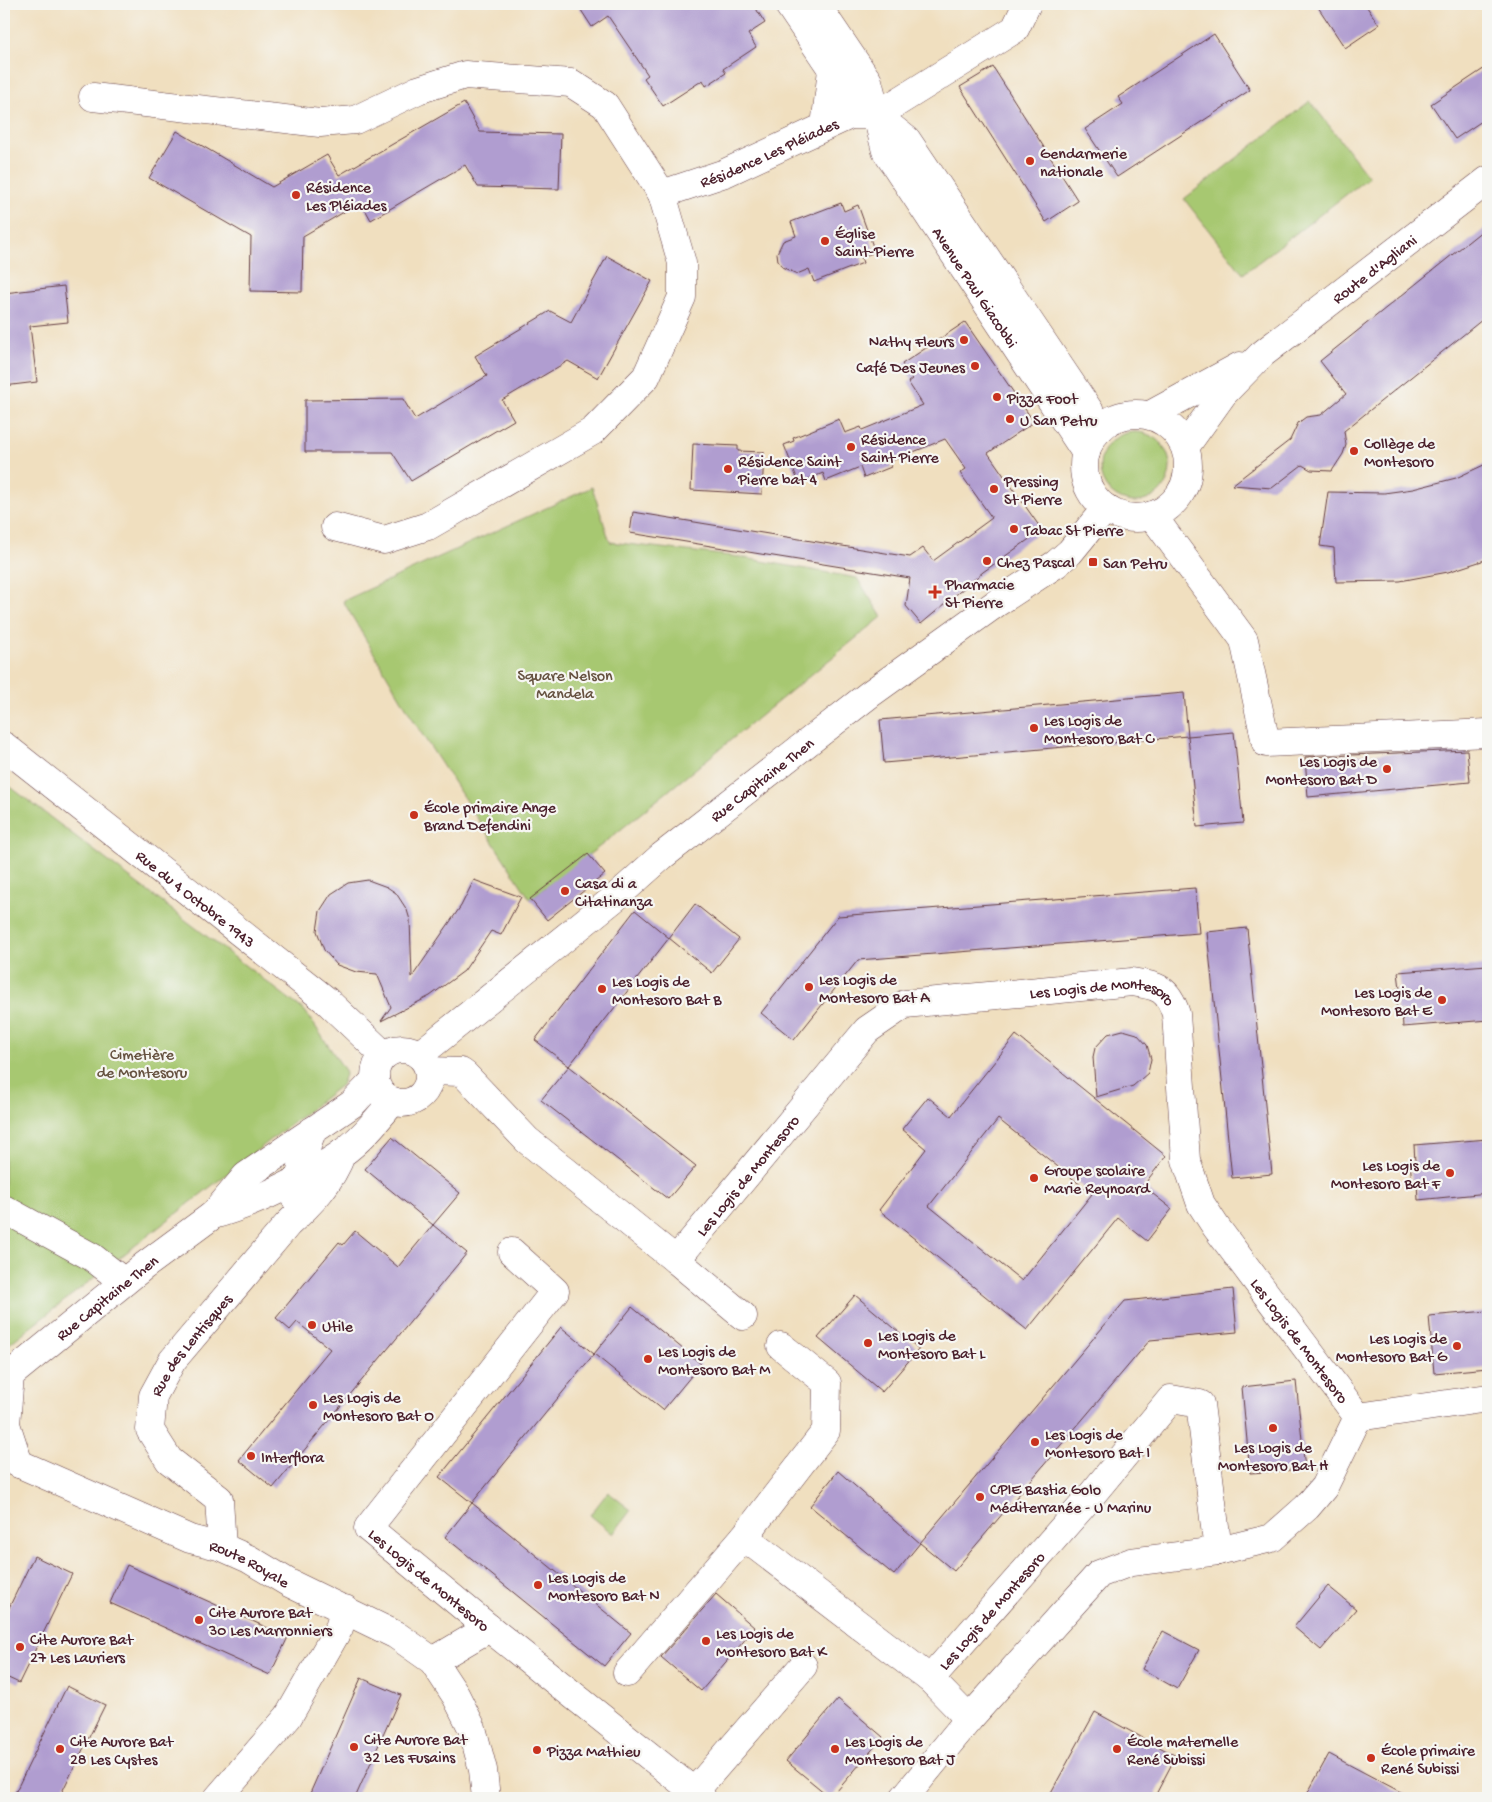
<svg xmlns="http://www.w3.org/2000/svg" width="1492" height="1802" viewBox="0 0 1492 1802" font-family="'Gochi Hand',sans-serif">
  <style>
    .green { fill: #a7c871; stroke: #78744e }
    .building { fill: #b09dd0; fill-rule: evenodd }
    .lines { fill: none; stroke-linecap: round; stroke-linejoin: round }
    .minor-casing { stroke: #633c41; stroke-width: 29 }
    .major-casing { stroke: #633c41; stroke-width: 29 }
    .minor { stroke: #fff; stroke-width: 28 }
    .major { stroke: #fff; stroke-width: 28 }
    .poi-dot { fill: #c8321e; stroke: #f6f6f2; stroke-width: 2 }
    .labels { text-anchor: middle; stroke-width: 4.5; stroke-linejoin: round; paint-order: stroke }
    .street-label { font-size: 16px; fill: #4a1f2b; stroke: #f6f6f2 }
    .poi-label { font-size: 16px; fill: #4a1f2b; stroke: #f6f6f2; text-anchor: start }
    .park-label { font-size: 16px; fill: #665240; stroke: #f6f6f2 }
  </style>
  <rect width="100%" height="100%" fill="#f6f6f2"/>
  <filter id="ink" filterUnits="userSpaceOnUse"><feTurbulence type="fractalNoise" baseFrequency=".02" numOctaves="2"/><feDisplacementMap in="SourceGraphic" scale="10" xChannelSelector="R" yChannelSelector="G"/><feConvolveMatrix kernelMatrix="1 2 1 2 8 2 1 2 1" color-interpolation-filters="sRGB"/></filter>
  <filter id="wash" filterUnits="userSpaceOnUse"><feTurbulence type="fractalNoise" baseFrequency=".0096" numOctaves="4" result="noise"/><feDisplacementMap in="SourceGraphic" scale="20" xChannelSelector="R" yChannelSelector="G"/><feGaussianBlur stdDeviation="1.12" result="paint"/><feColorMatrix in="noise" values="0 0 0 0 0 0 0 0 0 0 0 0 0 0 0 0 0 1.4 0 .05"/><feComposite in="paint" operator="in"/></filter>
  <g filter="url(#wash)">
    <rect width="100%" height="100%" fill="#f0dfbf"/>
    <g class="green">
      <polygon points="1310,101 1369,177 1243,274 1184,199"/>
      <circle cx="1135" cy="467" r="35"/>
      <polygon points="592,487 610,542 739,557 857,578 882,617 603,844 530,899 420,731 343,601"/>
      <polygon points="4,782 305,1011 346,1072 341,1085 4,1348"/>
      <polygon points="608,1492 631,1510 613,1534 590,1515"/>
    </g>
    <g id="blocks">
      <g class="building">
        <polygon points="577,4 753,4 765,23 748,34 756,47 723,69 726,73 706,86 703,80 663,106 644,78 648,75 608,16 592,27"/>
        <polygon points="1316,4 1365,4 1379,25 1345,48"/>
        <polygon points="1214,34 1250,90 1117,177 1085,129 1123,104 1118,97"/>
        <polygon points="1488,66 1488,117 1455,139 1431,104"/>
        <polygon points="993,67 1078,201 1046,222 960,87"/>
        <polygon points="464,103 480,132 561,134 559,189 478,187 465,165 371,220 361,202 303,236 302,292 250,291 251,237 149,178 177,131 272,187 327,155 339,175"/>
        <polygon points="841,203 844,211 858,205 875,252 861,257 863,263 814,282 809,269 797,274 782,267 778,261 777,253 783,241 796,236 791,222"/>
        <polygon points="1488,226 1488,315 1344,431 1346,445 1343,454 1332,471 1311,470 1302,465 1272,488 1232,485 1290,440 1298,423 1306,417 1321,415 1346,394 1320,361"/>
        <polygon points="607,256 652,281 598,378 568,361 502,400 514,420 411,481 392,452 305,452 305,400 403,399 415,419 487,376 475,356 550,311 571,322"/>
        <polygon points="64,286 68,322 30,326 37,382 4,386 4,293"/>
        <polygon points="965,322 1034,422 988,453 1042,530 983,572 921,624 906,606 910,578 630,533 633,512 910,557 923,548 933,561 992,518 960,473 966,469 945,439 889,462 891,467 864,478 860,467 826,481 823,473 799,483 784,445 794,441 793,438 839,419 845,433 861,427 862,430 923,405 908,382 912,379 902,364"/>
        <polygon points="693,444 738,446 738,451 764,452 762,494 691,490"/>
        <polygon points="1488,463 1488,559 1448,572 1400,581 1336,582 1334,548 1320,546 1328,492 1384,493 1413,489 1456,478"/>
        <polygon points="1184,693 1188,736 884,763 880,720"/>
        <polygon points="1234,732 1243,823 1197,827 1188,736"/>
        <polygon points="1467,750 1470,782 1308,797 1305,757"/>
        <polygon points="588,854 605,874 547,920 530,899"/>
        <polygon points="368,880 387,887 396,893 407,910 410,920 412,977 461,906 474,880 521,897 501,935 491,931 464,971 430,996 381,1021 391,1007 377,974 356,972 337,965 324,950 317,931 320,911 331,894 348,883"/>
        <polygon points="1195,888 1199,933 858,960 794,1040 761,1013 838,916"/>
        <polygon points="695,904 739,939 712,973 669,938"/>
        <polygon points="635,910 669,938 569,1066 535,1040"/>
        <polygon points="1247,928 1272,1174 1232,1178 1207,932"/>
        <polygon points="1487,965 1488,1020 1403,1027 1402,1011 1397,1011 1396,989 1400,989 1398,972"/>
        <polygon points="1123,1030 1137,1034 1147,1045 1151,1059 1148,1073 1133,1086 1096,1097 1093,1057 1095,1048 1108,1034"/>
        <path d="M1016,1035l150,121 -23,30 29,23 -25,32 -29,-23 -91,112 -148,-120 47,-61 -24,-20 26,-32 23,19zM998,1119l94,75 -70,87 -93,-75z"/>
        <polygon points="569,1066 696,1166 668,1199 541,1100"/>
        <polygon points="392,1137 460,1193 433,1225 365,1169"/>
        <polygon points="1488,1139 1488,1193 1418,1200 1417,1183 1412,1183 1410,1162 1415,1162 1414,1145"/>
        <polygon points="433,1225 467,1253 273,1488 239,1460 330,1349 297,1322 290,1330 276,1318 339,1242 343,1245 355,1231 398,1267"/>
        <polygon points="1233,1289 1237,1332 1150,1340 954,1571 920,1543 1125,1301"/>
        <polygon points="855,1295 919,1349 882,1392 818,1338"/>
        <polygon points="632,1307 701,1364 663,1410 594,1354"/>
        <polygon points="1488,1311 1488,1368 1434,1373 1429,1316"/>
        <polygon points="561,1327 594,1354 472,1503 439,1477"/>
        <polygon points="1296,1381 1305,1469 1250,1473 1242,1387"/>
        <polygon points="838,1471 920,1543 894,1575 810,1506"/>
        <polygon points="472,1503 631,1633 604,1666 445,1537"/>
        <polygon points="34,1556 72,1574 19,1683 4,1676 4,1618"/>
        <polygon points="127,1565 288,1637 270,1675 110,1603"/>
        <polygon points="1328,1586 1356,1609 1321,1650 1294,1627"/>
        <polygon points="716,1594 755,1628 701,1691 661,1657"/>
        <polygon points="1163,1631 1199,1650 1177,1689 1142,1669"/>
        <polygon points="361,1678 401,1695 355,1798 308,1798"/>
        <polygon points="67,1686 105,1705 59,1798 25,1798 15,1793"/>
        <polygon points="838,1699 883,1737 831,1798 786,1761"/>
        <polygon points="1095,1712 1176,1756 1154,1798 1048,1798"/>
        <polygon points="1329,1754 1412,1798 1305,1798"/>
      </g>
    </g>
  </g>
  <g filter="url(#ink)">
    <use href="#blocks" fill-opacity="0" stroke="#633c41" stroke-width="1"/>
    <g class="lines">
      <g class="minor-casing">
        <g id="minor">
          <path id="s1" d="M93,97l227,26 35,-3 63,-30 47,-15 106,8 34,22 57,89 63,-21 125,-58h27l138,-86 12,-25"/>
          <polyline points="1150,415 1240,366"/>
          <path id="s2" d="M1185,447l38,-53 38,-39 227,-175"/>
          <polyline points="1152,515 1244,640 1266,743 1488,733"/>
          <polyline points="335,527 384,540 428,526 593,431 646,377 682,297 682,263 662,194"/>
          <path id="s3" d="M429,1071l32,1 4,3 62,65 149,120 191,-230 38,-26 227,-22c26,4 36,6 44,32l10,146 15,44 15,23 142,190 -34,70 -17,20 -35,31 -54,13 -87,11 -32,12 -130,145"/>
          <path d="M295,1198c6,-23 8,-44 17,-67"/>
          <polyline points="4,1209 92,1257 124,1282"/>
          <path id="s4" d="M512,1252l43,39 -187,237 121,100 213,170"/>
          <polyline points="676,1260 743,1316"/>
          <polyline points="781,1346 827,1383 826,1431 744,1537 930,1679 969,1719 904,1798"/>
          <polyline points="1358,1417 1488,1398"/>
          <path id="s5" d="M222,1547l-3,-48 -50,-39 -19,-30 3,-34 19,-35 116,-137c23,-21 43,-41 54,-71"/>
          <polyline points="433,1661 489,1628"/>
          <polyline points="627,1673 744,1537"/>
          <path id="s6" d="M930,1679l154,-175 87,-105 29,5 18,147"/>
          <polyline points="694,1792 803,1666"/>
          <polyline points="218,1798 288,1717 339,1628 345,1609"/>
        </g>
      </g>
      <g class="major-casing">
        <g id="major">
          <polyline points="788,4 848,93 907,140 1101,428"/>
          <path id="s7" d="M816,4l52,77 18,70 200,302"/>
          <polyline points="825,126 832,70"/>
          <circle cx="1136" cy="466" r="52"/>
          <path id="s8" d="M4,746l323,255 57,54"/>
          <circle cx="402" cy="1076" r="27"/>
          <path id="s9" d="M419,1055l197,-158 46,-41 208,-162 128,-92 58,-38 14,-12 36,-44"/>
          <path d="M213,1215c39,-10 94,-38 128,-61 20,-14 36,-34 52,-53"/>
          <polyline points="10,1375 6,1424 19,1464"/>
          <path id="s10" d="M4,1380l140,-114 69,-51 33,-39 106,-72 23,-24"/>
          <path id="s11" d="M4,1457l186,82 32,8 27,12 40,24 107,52 37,26 23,35 16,32 11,42 3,28"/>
        </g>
      </g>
      <use href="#minor" class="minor"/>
      <use href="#major" class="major"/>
    </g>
  </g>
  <g class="poi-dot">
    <circle cx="1030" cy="161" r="5"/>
    <circle cx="296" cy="195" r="5"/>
    <circle cx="825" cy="241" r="5"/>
    <circle cx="964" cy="340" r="5"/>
    <circle cx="975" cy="366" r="5"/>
    <circle cx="997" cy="397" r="5"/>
    <circle cx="1010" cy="419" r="5"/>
    <circle cx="851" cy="447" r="5"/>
    <circle cx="1354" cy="451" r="5"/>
    <circle cx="728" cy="469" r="5"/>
    <circle cx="994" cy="489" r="5"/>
    <circle cx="1014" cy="529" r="5"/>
    <circle cx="987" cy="561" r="5"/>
    <rect x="1088" y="557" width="10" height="10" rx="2.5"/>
    <path d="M932.5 584.5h5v5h5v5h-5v5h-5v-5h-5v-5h5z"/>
    <circle cx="1034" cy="728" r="5"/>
    <circle cx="1387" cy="769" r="5"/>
    <circle cx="414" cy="815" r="5"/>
    <circle cx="565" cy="891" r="5"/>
    <circle cx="809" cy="987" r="5"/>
    <circle cx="602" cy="989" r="5"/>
    <circle cx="1442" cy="1000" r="5"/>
    <circle cx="1450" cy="1173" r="5"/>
    <circle cx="1034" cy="1178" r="5"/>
    <circle cx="312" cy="1325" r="5"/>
    <circle cx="868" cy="1343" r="5"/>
    <circle cx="1457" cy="1346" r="5"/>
    <circle cx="648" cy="1359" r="5"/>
    <circle cx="313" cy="1405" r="5"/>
    <circle cx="1273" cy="1428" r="5"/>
    <circle cx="1035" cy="1442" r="5"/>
    <circle cx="251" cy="1456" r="5"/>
    <circle cx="980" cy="1497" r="5"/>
    <circle cx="538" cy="1585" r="5"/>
    <circle cx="199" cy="1620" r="5"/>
    <circle cx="706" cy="1641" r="5"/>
    <circle cx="20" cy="1647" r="5"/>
    <circle cx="354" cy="1747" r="5"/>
    <circle cx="60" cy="1749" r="5"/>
    <circle cx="835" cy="1749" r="5"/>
    <circle cx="1117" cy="1749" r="5"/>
    <circle cx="537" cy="1750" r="5"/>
    <circle cx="1371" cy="1758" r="5"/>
  </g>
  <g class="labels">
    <g class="street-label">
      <text dy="6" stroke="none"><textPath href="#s1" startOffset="750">Résidence Les Pléiades</textPath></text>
      <text dy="6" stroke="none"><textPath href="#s2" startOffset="262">Route d'Agliani</textPath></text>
      <text dy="6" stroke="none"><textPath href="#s7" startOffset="328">Avenue Paul Giacobbi</textPath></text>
      <text dy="6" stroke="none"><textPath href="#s9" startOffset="440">Rue Capitaine Then</textPath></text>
      <text dy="6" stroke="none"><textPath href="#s8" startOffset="245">Rue du 4 Octobre 1943</textPath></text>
      <text dy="6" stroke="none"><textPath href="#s3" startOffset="864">Les Logis de Montesoro</textPath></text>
      <text dy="6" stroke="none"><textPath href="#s3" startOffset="429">Les Logis de Montesoro</textPath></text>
      <text dy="6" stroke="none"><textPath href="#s10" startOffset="132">Rue Capitaine Then</textPath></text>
      <text dy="6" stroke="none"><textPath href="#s3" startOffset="1312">Les Logis de Montesoro</textPath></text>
      <text dy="6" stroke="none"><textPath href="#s5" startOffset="245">Rue des Lentisques</textPath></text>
      <text dy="6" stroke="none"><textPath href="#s11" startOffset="268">Route Royale</textPath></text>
      <text dy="6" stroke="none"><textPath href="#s4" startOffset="440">Les Logis de Montesoro</textPath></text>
      <text dy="6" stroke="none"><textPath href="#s6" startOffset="92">Les Logis de Montesoro</textPath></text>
    </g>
    <g class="poi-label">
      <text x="1040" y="158">Gendarmerie<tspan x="1040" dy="18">nationale</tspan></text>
      <text x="306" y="192">Résidence<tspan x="306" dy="18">Les Pléiades</tspan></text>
      <text x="835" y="238">Église<tspan x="835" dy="18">Saint-Pierre</tspan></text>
      <text x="954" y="346" text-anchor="end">Nathy Fleurs</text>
      <text x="965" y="372" text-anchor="end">Café Des Jeunes</text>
      <text x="1007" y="403">Pizza Foot</text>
      <text x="1020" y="425">U San Petru</text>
      <text x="861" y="444">Résidence<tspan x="861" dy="18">Saint Pierre</tspan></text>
      <text x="1364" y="448">Collège de<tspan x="1364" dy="18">Montesoro</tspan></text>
      <text x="738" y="466">Résidence Saint<tspan x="738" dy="18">Pierre bat 4</tspan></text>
      <text x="1004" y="486">Pressing<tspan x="1004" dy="18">St Pierre</tspan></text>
      <text x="1024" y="535">Tabac St Pierre</text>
      <text x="997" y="567">Chez Pascal</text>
      <text x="1103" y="568">San Petru</text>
      <text x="945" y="589">Pharmacie<tspan x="945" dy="18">St Pierre</tspan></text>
      <text x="1044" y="725">Les Logis de<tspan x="1044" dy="18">Montesoro Bat C</tspan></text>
      <text x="1377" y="766" text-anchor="end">Les Logis de<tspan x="1377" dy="18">Montesoro Bat D</tspan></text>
      <text x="424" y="812">École primaire Ange<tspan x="424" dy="18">Brand Defendini</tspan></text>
      <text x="575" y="888">Casa di a<tspan x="575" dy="18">Citatinanza</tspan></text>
      <text x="819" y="984">Les Logis de<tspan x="819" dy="18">Montesoro Bat A</tspan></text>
      <text x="612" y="986">Les Logis de<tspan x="612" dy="18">Montesoro Bat B</tspan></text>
      <text x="1432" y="997" text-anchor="end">Les Logis de<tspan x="1432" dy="18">Montesoro Bat E</tspan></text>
      <text x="1440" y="1170" text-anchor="end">Les Logis de<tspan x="1440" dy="18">Montesoro Bat F</tspan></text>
      <text x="1044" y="1175">Groupe scolaire<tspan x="1044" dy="18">Marie Reynoard</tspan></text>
      <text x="322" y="1331">Utile</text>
      <text x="878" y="1340">Les Logis de<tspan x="878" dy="18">Montesoro Bat L</tspan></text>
      <text x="1447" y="1343" text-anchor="end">Les Logis de<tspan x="1447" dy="18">Montesoro Bat G</tspan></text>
      <text x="658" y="1356">Les Logis de<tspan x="658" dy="18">Montesoro Bat M</tspan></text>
      <text x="323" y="1402">Les Logis de<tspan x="323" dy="18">Montesoro Bat O</tspan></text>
      <text x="1045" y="1439">Les Logis de<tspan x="1045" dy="18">Montesoro Bat I</tspan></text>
      <text x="1273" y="1452" text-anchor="middle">Les Logis de<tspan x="1273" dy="18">Montesoro Bat H</tspan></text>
      <text x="261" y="1462">Interflora</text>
      <text x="990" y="1494">CPIE Bastia Golo<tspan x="990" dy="18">Méditerranée - U Marinu</tspan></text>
      <text x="548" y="1582">Les Logis de<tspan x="548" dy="18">Montesoro Bat N</tspan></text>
      <text x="209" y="1617">Cite Aurore Bat<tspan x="209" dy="18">30 Les Marronniers</tspan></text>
      <text x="716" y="1638">Les Logis de<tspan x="716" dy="18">Montesoro Bat K</tspan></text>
      <text x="30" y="1644">Cite Aurore Bat<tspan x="30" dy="18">27 Les Lauriers</tspan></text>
      <text x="364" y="1744">Cite Aurore Bat<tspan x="364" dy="18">32 Les Fusains</tspan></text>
      <text x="70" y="1746">Cite Aurore Bat<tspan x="70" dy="18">28 Les Cystes</tspan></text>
      <text x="845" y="1746">Les Logis de<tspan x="845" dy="18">Montesoro Bat J</tspan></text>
      <text x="1127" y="1746">École maternelle<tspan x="1127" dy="18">René Subissi</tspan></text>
      <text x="1381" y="1755">École primaire<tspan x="1381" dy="18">René Subissi</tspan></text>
      <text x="547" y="1756">Pizza Mathieu</text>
    </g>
    <g class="park-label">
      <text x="565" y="680">Square Nelson<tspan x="565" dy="18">Mandela</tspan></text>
      <text x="142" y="1059">Cimetière<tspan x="142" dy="18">de Montesoru</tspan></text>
    </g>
  </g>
  <rect width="1492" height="1802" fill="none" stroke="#f6f6f2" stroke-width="20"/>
</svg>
